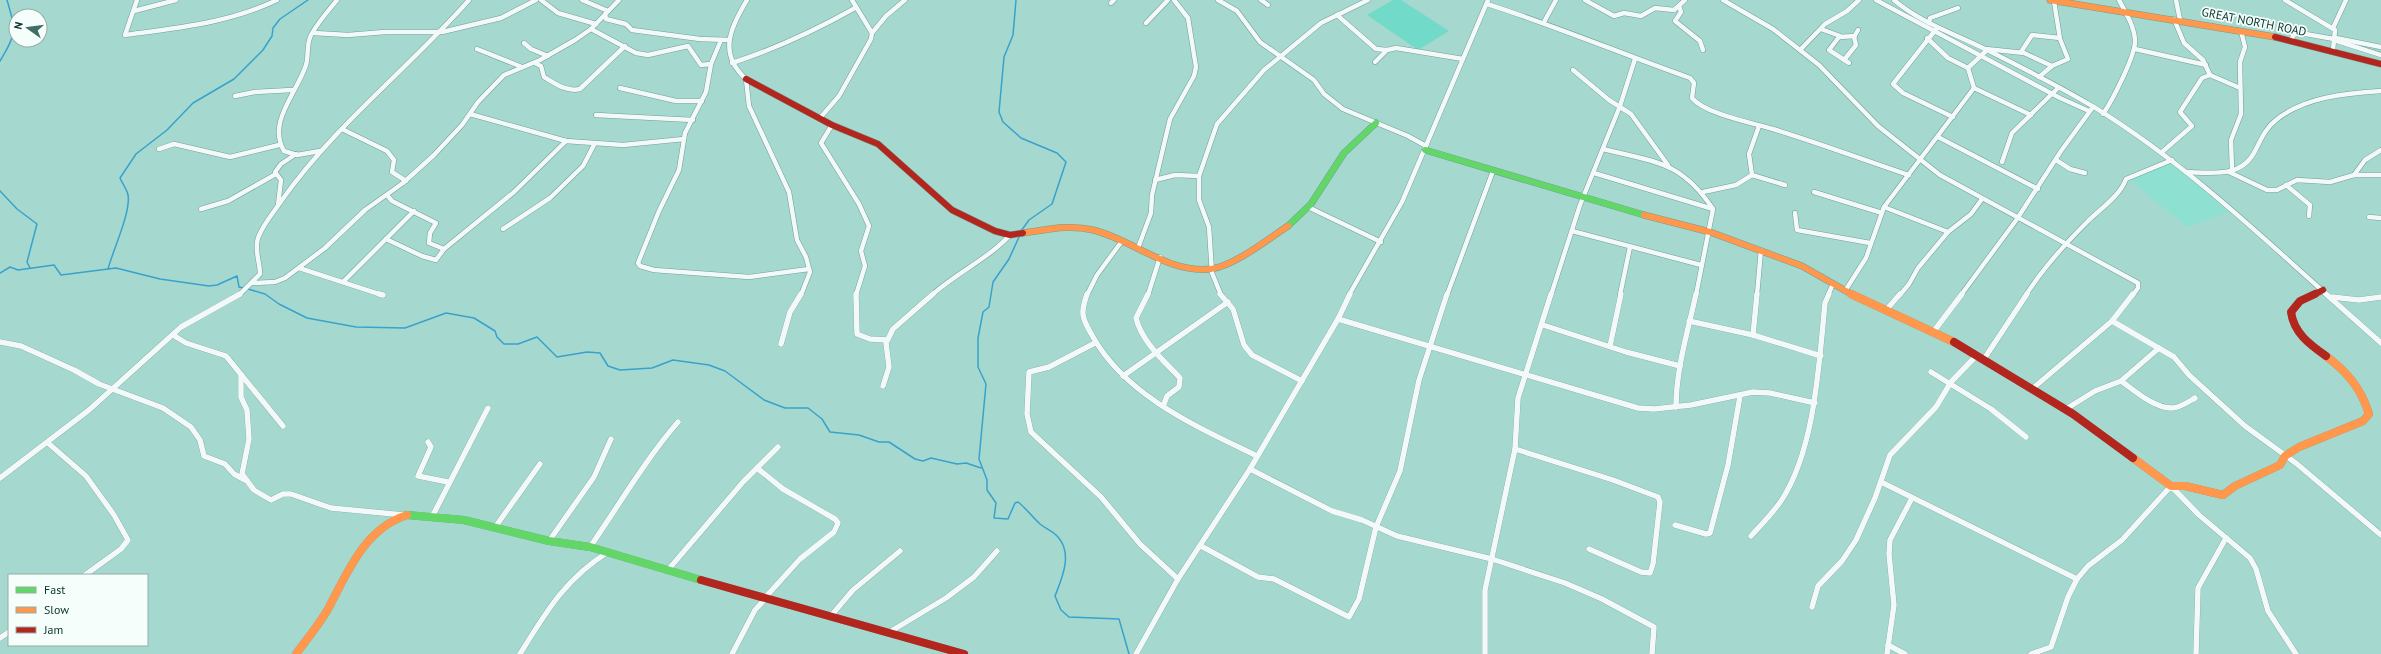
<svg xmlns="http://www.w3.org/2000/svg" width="2381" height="654" viewBox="0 0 2381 654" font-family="'PT Sans',sans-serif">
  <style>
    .built { fill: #8ee1d1 }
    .green { fill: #71dac8 }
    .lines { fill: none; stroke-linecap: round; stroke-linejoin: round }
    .stream { stroke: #38a2cc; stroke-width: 1.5 }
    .street-far1-casing { stroke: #729e96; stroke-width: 5.5 }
    .street-casing { stroke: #729e96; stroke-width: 6 }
    .fast-far1-casing { stroke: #729e96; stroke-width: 7 }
    .fast-casing { stroke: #729e96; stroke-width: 8 }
    .slow-far1-casing { stroke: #729e96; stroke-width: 7 }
    .slow-casing { stroke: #729e96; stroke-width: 8 }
    .jam-far1-casing { stroke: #729e96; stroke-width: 7 }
    .jam-casing { stroke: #729e96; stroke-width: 8 }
    .street-far1 { stroke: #f2f9f8; stroke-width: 4.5 }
    .street { stroke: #f2f9f8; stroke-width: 5.5 }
    .fast-far1 { stroke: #63d668; stroke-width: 6 }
    .fast { stroke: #63d668; stroke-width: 8 }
    .slow-far1 { stroke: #ff974d; stroke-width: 6 }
    .slow { stroke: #ff974d; stroke-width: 8 }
    .jam-far1 { stroke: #b3261e; stroke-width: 6 }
    .jam { stroke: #b3261e; stroke-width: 8 }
    .labels { text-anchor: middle; stroke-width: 3.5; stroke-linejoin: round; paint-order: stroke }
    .street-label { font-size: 12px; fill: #08342c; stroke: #f5fefb }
  </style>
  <rect width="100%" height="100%" fill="#a5d9cf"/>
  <polygon class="built" points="2173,163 2228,212 2187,227 2129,179"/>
  <polygon class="green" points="1393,0 1401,0 1449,31 1418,50 1367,15"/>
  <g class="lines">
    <g class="stream">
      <polyline points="1016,0 1013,35 1004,57 999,112 1003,122 1021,138 1057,153 1066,162 1052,204 1029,220 1021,231"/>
      <path d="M0,61c17,-28 16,-30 7,-61"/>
      <polyline points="0,191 17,209 37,224 27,262 30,268"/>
      <path d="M1019,237l-10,22 -16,23 -4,25 -6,5 -5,26v29l8,17 -7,75 8,21v10l9,13 -2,15 14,1 7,-16 3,-1c8,6 14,15 22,22 6,5 13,7 18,13 15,17 4,41 -3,59l6,14 8,7 50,2 10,35"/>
      <path d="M108,269c5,-19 23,-57 20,-74 -1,-6 -6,-12 -8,-17l16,-24 31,-24 26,-27 41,-24 29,-29 9,-14 1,-8 7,-9 28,-19"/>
      <polyline points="0,273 10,267 18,270 54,265 61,275 116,268 160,279 209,286 217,285 237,276 239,287 244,288"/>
      <polyline points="248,289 265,294 279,304 307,318 356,327 405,328 446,313 474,318 495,331 497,337 504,344 518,344 537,337 557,357 587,352 600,353 608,366 620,370 652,368 673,360 709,365 725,371 764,400 785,408 808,408 822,419 830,432 859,435 879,442 889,442 915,459 923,461 931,458 957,464 966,463 981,468"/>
    </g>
    <g class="street-far1-casing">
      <g id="street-far1">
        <path d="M137,0l-12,35c52,-7 104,-12 152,-35"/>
        <polyline points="541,0 558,13 596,24"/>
        <polyline points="582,0 608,11"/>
        <path d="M747,0c-17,28 -29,54 -1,79l3,27 40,86 8,48 9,17 4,15 -9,23"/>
        <polyline points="1218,0 1237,11 1260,42 1314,80 1324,94 1343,109 1408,136 1426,146"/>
        <polyline points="1261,0 1268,5"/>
        <polyline points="1585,0 1614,16 1624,13 1641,16 1655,8 1674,10 1685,0"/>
        <polyline points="1723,0 1773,29 1819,65 1878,126 1940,175 2138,283 2138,288 2133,295"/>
        <polyline points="1876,0 2060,98 2089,111"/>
        <path d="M1894,0c27,23 61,34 93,50 36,18 73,37 107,57 86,53 159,121 233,188"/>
        <polyline points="2176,0 2180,20"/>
        <polyline points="2285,0 2335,30 2333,50"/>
        <polyline points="1111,3 1114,0"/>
        <path d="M1487,4c69,22 135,50 203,74l4,5 -2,15c13,16 61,25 81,31 46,14 91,31 136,46"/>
        <polyline points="1679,6 1681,12 1675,21 1700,41 1703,50"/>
        <polyline points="134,11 176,0"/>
        <polyline points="605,14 606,19 626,24 632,30 700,39 729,40"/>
        <polyline points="1337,15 1376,49 1387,50"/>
        <polyline points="2174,19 2184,43 2203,60 2210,75 2240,88"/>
        <polyline points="1544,22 1556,0"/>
        <polyline points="1146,23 1168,0"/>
        <polyline points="1929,23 1930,18 1958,8"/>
        <polyline points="1937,28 1893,84 1903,93 1953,117"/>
        <polyline points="2333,28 2346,0"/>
        <polyline points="591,29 636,53 648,55 688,46 701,65 711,64"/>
        <polyline points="1821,29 1840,36"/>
        <polyline points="314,33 348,35 385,32 442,32 501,18 536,0"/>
        <polyline points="872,33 886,16 905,0"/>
        <polyline points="1927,38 1948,58 1968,68"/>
        <polyline points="2336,38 2381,47"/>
        <polyline points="721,40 711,64 706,92 685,133 679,170 659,211 638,263 640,266 654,270 749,277 809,269"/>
        <polyline points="2292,40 2293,35 2300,33 2334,39"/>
        <polyline points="2334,40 2381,55"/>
        <polyline points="524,43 531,49 548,56"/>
        <polyline points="477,49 522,67"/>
        <polyline points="1986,49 2024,53 2052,66"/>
        <polyline points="2135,49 2206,65"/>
        <polyline points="1800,50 1825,24 1847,11 1859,0"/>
        <polyline points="2021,52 2032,35 2060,38"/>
        <polyline points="1844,60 1856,45 1854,37 1858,30"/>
        <polyline points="1375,62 1387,50 1396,48 1463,59"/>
        <path d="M535,63l6,3 3,11c12,7 22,15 36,12l45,-43"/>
        <path d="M732,63c43,-14 84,-33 123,-55"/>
        <polyline points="1849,63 1829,50 1839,37 1855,36"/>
        <polyline points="1573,70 1609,100 1631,114 1668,165"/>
        <polyline points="2039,77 2052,66 2068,59 2060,39 2054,1"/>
        <polyline points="620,88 676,101 702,101"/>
        <polyline points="1974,88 2031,115"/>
        <polyline points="235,96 255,92 292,90"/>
        <polyline points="470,114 566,141 623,145 684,139"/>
        <path d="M2103,114c9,-13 33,-59 32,-74 -1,-14 -9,-27 -16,-40"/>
        <polyline points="596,115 693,120"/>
        <polyline points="820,118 839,96 871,39 872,33 852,0"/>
        <polyline points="832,125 821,143 859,204 869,226 861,251 865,266 856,295"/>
        <polyline points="342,129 387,151 394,160 392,172 406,181"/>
        <polyline points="1938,137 2038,189"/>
        <polyline points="159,149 174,144 230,157 279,145"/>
        <path d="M1603,149c52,13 78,12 110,60"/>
        <path d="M320,151l-23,4 -13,-4c-17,-29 13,-58 22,-86 3,-10 0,-20 5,-30 7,-13 17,-24 26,-35"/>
        <polyline points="2162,152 2192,126 2180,112 2202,78 2210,75"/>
        <polyline points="2056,160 2070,169 2085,173"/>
        <polyline points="2002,162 2012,133 2058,88"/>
        <polyline points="2232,170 2231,140 2241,114 2240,62 2245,47 2241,31"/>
        <path d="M2187,172c27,1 56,6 69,-23 6,-12 10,-21 20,-29 28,-23 71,-27 105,-29"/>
        <polyline points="2229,172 2267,190 2277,190 2297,180 2330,182 2354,175 2365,160 2381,150"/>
        <polyline points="1594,173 1713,209 1696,295"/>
        <polyline points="1752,175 1785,185"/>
        <polyline points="2354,175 2381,175"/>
        <polyline points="1155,180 1175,175 1199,176"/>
        <polyline points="2286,185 2310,205 2309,216"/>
        <polyline points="1703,192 1736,185 1752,175 1749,154 1759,126"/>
        <polyline points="1814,192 1882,213"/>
        <polyline points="387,195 392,201 436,223 430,233 429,243 444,249"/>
        <polyline points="278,205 281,180 275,172 281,164 296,154"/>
        <polyline points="1884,207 1948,232"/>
        <polyline points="1310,208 1381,242"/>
        <polyline points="201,209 228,201 276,174"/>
        <polyline points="1795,213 1797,230 1870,243"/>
        <polyline points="2369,217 2381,218"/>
        <polyline points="503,229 550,198 583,166 595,143"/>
        <polyline points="1572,231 1701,265"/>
        <polyline points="386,239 422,256 436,260 444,249 514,192 566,141"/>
        <polyline points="1138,248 1151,213 1152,195 1170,119 1194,76 1196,67 1188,18 1174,0"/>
        <polyline points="299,268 382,295"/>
        <polyline points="343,282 414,211"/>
        <polyline points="253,283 275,282 285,278 325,248 365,210 403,183 434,155 462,125 478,102 504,75 540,60 575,40 591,29 619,0"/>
        <polyline points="1845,291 1866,258 1884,207 1974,88 1968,68 1987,50"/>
        <path d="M239,295l21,-21c0,-12 -6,-24 -2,-36 5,-14 16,-26 24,-38 53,-75 127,-132 187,-200"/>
        <path d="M932,295c24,-22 56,-36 78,-60"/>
        <polyline points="1087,295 1097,275 1122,241"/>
        <polyline points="1148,295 1160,257"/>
        <polyline points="1221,295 1212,273 1209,227 1199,200 1199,176 1217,124 1264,70 1321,23 1368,0"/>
        <polyline points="1349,295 1402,202 1488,0"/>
        <polyline points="1447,295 1493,171"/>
        <polyline points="1551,295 1580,205 1620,106 1635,59"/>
        <polyline points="1620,295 1630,247"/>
        <polyline points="1757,295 1761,250"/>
        <polyline points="1828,295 1833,284"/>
        <polyline points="1900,295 1909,284 1918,268 1948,232 1971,214 1982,199"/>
        <polyline points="1961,295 2017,219 2061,151 2093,107"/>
        <path d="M2026,295c17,-27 39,-51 61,-73 13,-13 33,-26 39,-43l46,-19"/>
      </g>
    </g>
    <g class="street-casing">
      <g id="street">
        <polyline points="379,294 383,295"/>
        <polyline points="856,294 857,334 870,339 887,340"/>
        <path d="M1087,294c-2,6 -5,14 -4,21 1,7 6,15 10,22 34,60 105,90 164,119"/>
        <path d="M1148,294l-12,24c6,24 27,42 44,60l-1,9 -12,9 -3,8"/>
        <polyline points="1220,294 1233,309 1244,345 1252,355 1302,381"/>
        <polyline points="2326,294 2381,343"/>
        <polyline points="2332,297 2359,300 2381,297"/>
        <polyline points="1887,309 1900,294"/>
        <polyline points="1338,319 1638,408 1654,409 1691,405 1753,392 1770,393 1815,403"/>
        <polyline points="1689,321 1753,335 1821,356"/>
        <polyline points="2112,321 2174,357 2189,375 2245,426 2297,464 2381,535"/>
        <polyline points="1543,325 1626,352 1680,366"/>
        <polyline points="1934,331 1962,294"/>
        <polyline points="173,335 186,343 226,356 283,426"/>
        <polyline points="1753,335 1757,294"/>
        <polyline points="0,342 21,346 74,370 99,384 163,408 191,427 200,440 204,456 225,464 234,474 245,480"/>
        <polyline points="1095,343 1049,367 1029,372 1027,414 1031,432 1101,497 1140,544 1178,579"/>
        <polyline points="781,344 790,312 801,294"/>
        <polyline points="1610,346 1621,294"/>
        <polyline points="1984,359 2027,294"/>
        <polyline points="1931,372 1991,409 2026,437"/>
        <polyline points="241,375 241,397 247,410 249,439 242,474 254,490 271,500 283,494 291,494 331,508 404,515"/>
        <polyline points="1123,376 1228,302"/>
        <polyline points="2121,381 2159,348"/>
        <polyline points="883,386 889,367 886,343 893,329 933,294"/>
        <polyline points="2032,389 2112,321 2133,294"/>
        <path d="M1676,407c0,-38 12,-76 20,-113"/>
        <path d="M2066,409l29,-18 26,-10c14,10 33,27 50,27 9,0 17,-6 24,-10"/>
        <polyline points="428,442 431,447 418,476 448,482"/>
        <polyline points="48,443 86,476 114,515 128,540 121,549 85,575"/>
        <polyline points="1515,449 1613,480 1658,497 1660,502 1653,564 1650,573 1641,572 1589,549"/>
        <polyline points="757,468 783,489 835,519 838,523 834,532 800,559 764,599"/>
        <polyline points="1250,469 1332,511 1362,520 1397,536 1492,559 1565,583 1602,599 1654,627 1652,654"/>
        <polyline points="0,478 89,410 181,327 240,294"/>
        <polyline points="1881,482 2077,579"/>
        <polyline points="432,517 488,408"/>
        <polyline points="1675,525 1706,534 1710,533 1728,465 1740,396"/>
        <polyline points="496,526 540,464"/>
        <path d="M1751,536c10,-11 21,-22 30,-35 34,-51 38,-138 44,-198l4,-9"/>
        <polyline points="549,541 594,477 611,439"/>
        <polyline points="1201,546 1258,577 1274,579 1349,617 1359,599 1376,527 1400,471 1419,380 1447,294"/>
        <path d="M590,547c29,-42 55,-87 88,-125"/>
        <polyline points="668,570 743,482 778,447"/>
        <polyline points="1812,607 1818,586 1842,561 1856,540 1875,498 1890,455 1936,407 1951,382 1977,355"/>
        <polyline points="830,617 853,590 900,551"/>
        <polyline points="888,633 946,598 974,577 997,551"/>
        <polyline points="0,638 9,632"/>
        <polyline points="1888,645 1905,654"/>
        <path d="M520,654c26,-42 45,-75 88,-102"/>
        <polyline points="732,654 755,610 765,599"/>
        <polyline points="1136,654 1178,579 1250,469 1338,319 1350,294"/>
        <polyline points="1485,654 1485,590 1515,449 1518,398 1551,294"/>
        <polyline points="1887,654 1894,605 1889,554 1890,540 1912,498"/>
        <polyline points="2031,654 2051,647 2068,597 2077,579 2088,566 2122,540 2171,486 2199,515 2250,558 2256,569 2268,611 2296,654"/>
        <polyline points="2196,654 2198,588 2226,538"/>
      </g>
    </g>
    <g class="fast-far1-casing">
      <g id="fast-far1">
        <polyline points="1425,150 1644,215"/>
        <polyline points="1288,226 1311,204 1344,153 1376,123"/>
      </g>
    </g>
    <g class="fast-casing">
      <polyline id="fast" points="407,515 464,520 549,541 590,547 701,580"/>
    </g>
    <g class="slow-far1-casing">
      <g id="slow-far1">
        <polyline points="2050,0 2275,37"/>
        <polyline points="1644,215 1710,232 1802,266 1853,295"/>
        <path d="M1023,233c24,-3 45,-9 70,-3 39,9 75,44 118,39 23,-3 57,-30 77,-43"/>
      </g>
    </g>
    <g class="slow-casing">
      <g id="slow">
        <polyline points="1851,294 1954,342"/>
        <path d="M2133,458l38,28h14l38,9 12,-9 45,-21 5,-9 14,-9 64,-26 6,-7c-8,-26 -22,-42 -43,-58"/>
        <path d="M296,654c11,-15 23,-29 32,-45 20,-37 36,-80 79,-94"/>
      </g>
    </g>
    <g class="jam-far1-casing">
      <g id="jam-far1">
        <polyline points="2275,37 2381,64"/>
        <polyline points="746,79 832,125 878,144 952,210 995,231 1010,235 1023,233"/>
        <polyline points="2313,295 2323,290"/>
      </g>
    </g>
    <g class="jam-casing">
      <g id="jam">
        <path d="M2315,294l-15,7 -9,11c3,21 18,32 35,44"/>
        <polyline points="1954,342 2073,414 2133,458"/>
        <polyline points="701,580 964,654"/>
      </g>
    </g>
    <use href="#street-far1" class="street-far1"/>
    <use href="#street" class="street"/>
    <use href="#fast-far1" class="fast-far1"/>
    <use href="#fast" class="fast"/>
    <use href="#slow-far1" class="slow-far1"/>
    <use href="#slow" class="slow"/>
    <use href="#jam-far1" class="jam-far1"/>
    <use href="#jam" class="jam"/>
  </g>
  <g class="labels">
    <g class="street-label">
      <text transform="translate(2254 22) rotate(11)" y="4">GREAT NORTH ROAD</text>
    </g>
  </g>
  <rect x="8" y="574" width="140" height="72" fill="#f5fefb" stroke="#96ada8"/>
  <rect x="16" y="587" width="20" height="6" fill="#63d668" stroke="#96ada8"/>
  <text x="44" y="594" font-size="12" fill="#08342c">Fast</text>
  <rect x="16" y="607" width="20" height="6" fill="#ff974d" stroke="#96ada8"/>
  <text x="44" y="614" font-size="12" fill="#08342c">Slow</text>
  <rect x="16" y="627" width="20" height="6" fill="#b3261e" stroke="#96ada8"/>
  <text x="44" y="634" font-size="12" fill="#08342c">Jam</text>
  <g transform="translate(28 28) rotate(284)"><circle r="19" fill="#f5fefb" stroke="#96ada8"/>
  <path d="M0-3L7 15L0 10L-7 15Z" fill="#3f6e65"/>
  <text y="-6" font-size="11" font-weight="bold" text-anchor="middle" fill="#08342c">N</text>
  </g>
</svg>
